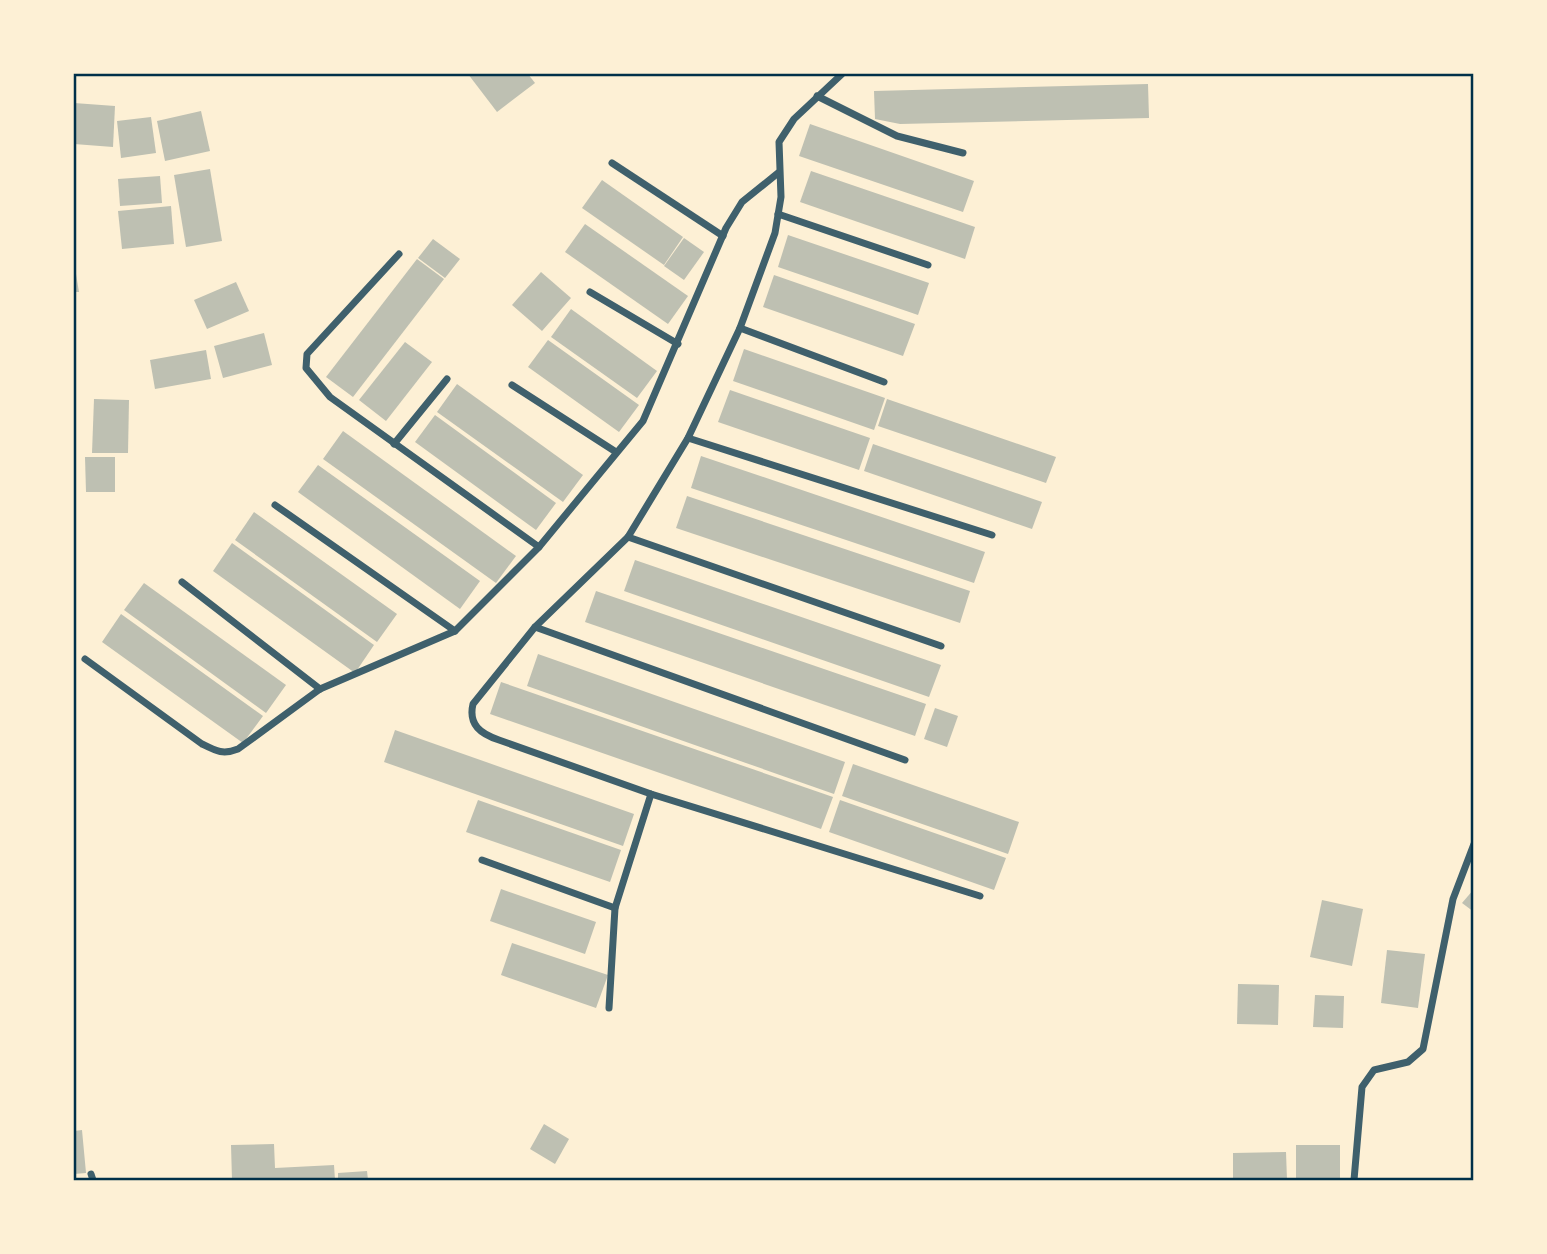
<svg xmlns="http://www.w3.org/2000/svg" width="1547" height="1254" viewBox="0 0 1547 1254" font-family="'Sofia Sans Condensed',sans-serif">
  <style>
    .building { fill: #bec0b2 }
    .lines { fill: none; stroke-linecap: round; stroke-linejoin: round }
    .minor { stroke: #3f606c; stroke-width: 7 }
    .neatline { fill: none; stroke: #003049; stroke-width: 2.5 }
  </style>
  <rect width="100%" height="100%" fill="#fdf0d5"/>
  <g class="building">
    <polygon points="468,74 528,74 535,83 497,112"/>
    <polygon points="1148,84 1149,118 900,124 875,119 874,91"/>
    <polygon points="74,103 115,106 113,147 74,144"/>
    <polygon points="201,111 210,151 165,161 157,121"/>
    <polygon points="151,117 156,153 121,158 117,121"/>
    <polygon points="810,124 974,181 963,212 799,156"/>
    <polygon points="210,169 222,241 186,247 174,175"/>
    <polygon points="811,171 975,227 965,259 800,202"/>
    <polygon points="160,176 162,203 120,206 118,179"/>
    <polygon points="602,180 683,237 664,265 582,208"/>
    <polygon points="171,206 174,244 122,249 118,211"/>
    <polygon points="585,224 688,296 668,324 565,252"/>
    <polygon points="788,235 929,283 918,315 778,267"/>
    <polygon points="684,238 704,252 684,280 664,266"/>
    <polygon points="433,239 460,259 445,278 418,258"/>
    <polygon points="417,259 444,279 353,397 326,377"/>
    <polygon points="541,272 571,298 542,331 512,305"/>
    <polygon points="74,274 76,274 79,292 74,292"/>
    <polygon points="774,275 915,324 903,356 763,307"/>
    <polygon points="236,282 249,311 207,329 194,300"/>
    <polygon points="571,309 657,371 637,398 551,337"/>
    <polygon points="264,333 272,365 223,378 214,346"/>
    <polygon points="548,340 639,405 619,432 528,367"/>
    <polygon points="405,342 432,362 386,421 359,400"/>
    <polygon points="744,349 885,398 874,430 733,381"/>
    <polygon points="206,350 211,379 155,389 150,360"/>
    <polygon points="457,384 583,475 563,502 437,412"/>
    <polygon points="730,390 870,438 859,470 718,422"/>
    <polygon points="94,399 129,400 128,453 92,453"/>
    <polygon points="887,399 1056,457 1046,483 878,426"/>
    <polygon points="435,415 556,503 536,530 415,442"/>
    <polygon points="343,431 516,556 496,583 323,459"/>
    <polygon points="873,444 1042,502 1032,529 864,471"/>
    <polygon points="701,456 985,552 974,583 691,488"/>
    <polygon points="85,457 115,457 115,492 86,492"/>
    <polygon points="318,465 480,581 460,609 298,492"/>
    <polygon points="687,496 970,591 960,623 676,528"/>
    <polygon points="254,512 397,614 377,642 235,540"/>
    <polygon points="232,543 374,645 355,673 213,571"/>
    <polygon points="635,560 941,665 929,697 624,591"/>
    <polygon points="144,583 286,685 266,713 124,610"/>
    <polygon points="596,591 926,704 915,736 585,622"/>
    <polygon points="121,614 263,716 243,743 102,642"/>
    <polygon points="538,654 845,762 834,794 527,686"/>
    <polygon points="501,682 833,797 821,829 490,714"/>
    <polygon points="935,708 958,716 947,747 924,739"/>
    <polygon points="395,730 634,814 623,846 384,762"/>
    <polygon points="853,764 1019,822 1008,854 842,796"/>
    <polygon points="478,800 621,850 610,882 466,832"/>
    <polygon points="840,800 1006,858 994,890 829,832"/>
    <polygon points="501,889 596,922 585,954 490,921"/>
    <polygon points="1474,889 1474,912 1462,903"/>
    <polygon points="1322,900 1363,909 1352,966 1310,957"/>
    <polygon points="512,943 608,975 596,1008 501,975"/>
    <polygon points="1387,950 1425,954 1418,1008 1381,1003"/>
    <polygon points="1238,984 1279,985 1278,1025 1237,1024"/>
    <polygon points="1315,995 1344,996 1343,1028 1313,1027"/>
    <polygon points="544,1124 569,1139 555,1164 530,1149"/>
    <polygon points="82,1130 86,1173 74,1174 74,1131"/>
    <polygon points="274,1144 275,1168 334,1165 335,1180 232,1180 231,1145"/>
    <rect x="1296" y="1145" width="44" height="35"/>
    <polygon points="1286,1152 1287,1180 1233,1180 1233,1153"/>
    <polygon points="367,1171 368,1180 338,1180 338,1173"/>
  </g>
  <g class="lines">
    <g class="minor">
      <path d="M842,74l-48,45 -15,23 2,55 -6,36 -35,95 -52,110 -60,99 -93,90 -62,77c-5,21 8,30 26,36l152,54 329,102"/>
      <polyline points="817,96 897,136 963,153"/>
      <polyline points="612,163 723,236"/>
      <polyline points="778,214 928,265"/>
      <polyline points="399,254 307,354 306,368 330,397 539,547"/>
      <polyline points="590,292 678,344"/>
      <polyline points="740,328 884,382"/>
      <polyline points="512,385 616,452"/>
      <polyline points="688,438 992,535"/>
      <polyline points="394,444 447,379"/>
      <polyline points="275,505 455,631"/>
      <polyline points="628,537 941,646"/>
      <polyline points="182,582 320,689"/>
      <polyline points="535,627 905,760"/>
      <path d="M85,659l117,85c14,7 21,11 36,5l82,-60 135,-58 84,-84 104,-126 83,-193 16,-26 36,-29"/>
      <polyline points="482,860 615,908"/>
      <polyline points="609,1008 615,908 651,794"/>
      <polyline points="91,1174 93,1180"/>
      <polyline points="1354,1180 1362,1087 1374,1070 1408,1062 1423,1049 1453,899 1474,844"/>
    </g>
  </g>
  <rect width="1547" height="1254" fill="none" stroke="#fdf0d5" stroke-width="150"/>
  <rect x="75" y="75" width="1397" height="1104" class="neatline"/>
</svg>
